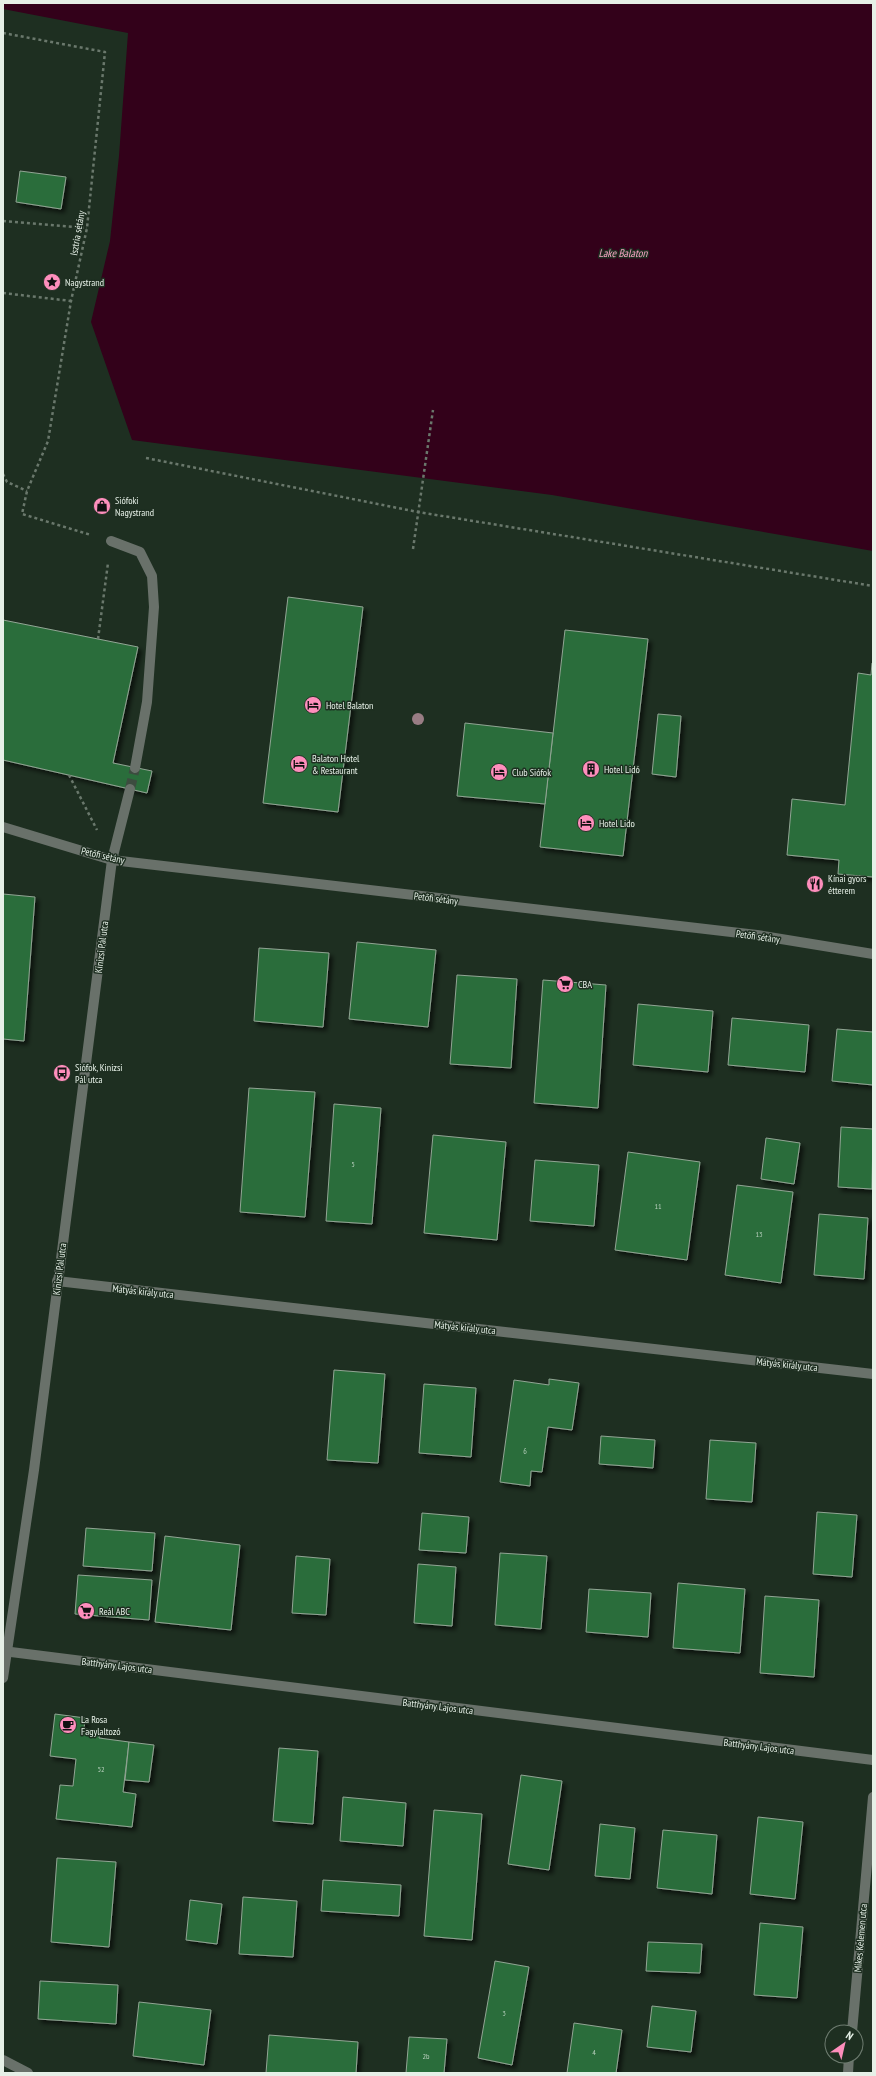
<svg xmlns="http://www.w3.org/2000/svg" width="876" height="2076" viewBox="0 0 876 2076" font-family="'PT Sans Narrow',sans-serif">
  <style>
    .water { fill: #33011a }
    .building { fill: #2b6d3b; stroke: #91a594; filter: url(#shadow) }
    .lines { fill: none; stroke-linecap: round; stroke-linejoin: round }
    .minor-tunnel { stroke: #3c4c3f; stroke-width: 10; stroke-dasharray: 10 5; stroke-linecap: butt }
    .path { stroke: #6a786c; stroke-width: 2.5; stroke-dasharray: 3 3; stroke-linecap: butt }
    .minor { stroke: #69716a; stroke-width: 10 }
    .tree { fill: #997d84 }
    .labels { text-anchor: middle; stroke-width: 3; stroke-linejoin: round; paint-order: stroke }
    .number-label { font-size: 8px; fill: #b7cfbc }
    .street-label { font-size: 10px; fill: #e6f0e7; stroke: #1e2f21 }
    .poi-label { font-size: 10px; fill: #e6f0e7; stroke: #1e2f21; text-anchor: start }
    .water-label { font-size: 11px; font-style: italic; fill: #f8a3c4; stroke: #1e2f21 }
  </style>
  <defs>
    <filter id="shadow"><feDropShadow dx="3.5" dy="3.5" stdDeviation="2" flood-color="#0009"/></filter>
  </defs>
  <rect width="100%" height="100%" fill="#1e2f21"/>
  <polygon class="water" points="3,3 873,3 873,551 552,495 132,440 91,322 110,241 119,156 128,33 3,9"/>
  <g class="building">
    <polygon points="20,171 66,177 61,209 16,202"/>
    <polygon points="288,597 363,607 338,812 263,803"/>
    <polygon points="3,620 138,647 113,763 152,771 147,793 3,760"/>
    <polygon points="565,630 648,639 623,856 540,847"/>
    <polygon points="872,663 873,663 873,877 838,874 839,860 787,855 792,799 845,805 858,673 871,675"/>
    <polygon points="658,714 681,716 676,777 652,774"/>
    <polygon points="465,723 553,733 545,804 457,796"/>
    <polygon points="3,894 35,897 24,1041 3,1039"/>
    <polygon points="357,942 436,950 428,1027 349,1019"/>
    <polygon points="259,948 329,953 323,1027 254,1021"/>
    <polygon points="457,975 517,979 511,1068 450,1064"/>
    <polygon points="543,980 606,985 598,1108 534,1103"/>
    <polygon points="638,1004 713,1011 708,1072 633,1065"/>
    <polygon points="732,1018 809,1025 805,1072 728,1065"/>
    <polygon points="837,1029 873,1032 873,1085 832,1081"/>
    <polygon points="249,1088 315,1092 305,1217 240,1212"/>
    <polygon points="334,1104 381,1108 372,1224 326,1221"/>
    <polygon points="841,1127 873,1129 872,1189 838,1187"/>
    <polygon points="433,1135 506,1142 497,1240 424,1233"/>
    <polygon points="766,1138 800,1143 794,1184 761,1179"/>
    <polygon points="628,1152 700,1162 687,1260 615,1250"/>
    <polygon points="535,1160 599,1165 594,1226 530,1221"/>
    <polygon points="737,1185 793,1192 781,1283 725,1275"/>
    <polygon points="819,1214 868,1218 864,1279 814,1275"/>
    <polygon points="334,1370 385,1374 378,1463 327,1460"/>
    <polygon points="549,1379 579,1383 572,1430 548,1427 542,1472 531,1471 530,1486 500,1482 514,1380 549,1385"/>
    <polygon points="424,1384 476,1388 471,1457 419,1453"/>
    <polygon points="601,1436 655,1440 653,1468 599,1464"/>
    <polygon points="710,1440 756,1443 752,1502 706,1499"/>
    <polygon points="817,1512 857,1515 852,1577 813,1574"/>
    <polygon points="422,1513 469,1517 466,1553 419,1550"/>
    <polygon points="86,1528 155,1533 152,1571 83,1566"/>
    <polygon points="165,1536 240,1545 231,1630 155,1622"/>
    <polygon points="500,1553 547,1556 541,1629 495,1625"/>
    <polygon points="296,1556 330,1559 326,1615 292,1613"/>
    <polygon points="418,1564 456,1567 452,1626 414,1623"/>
    <polygon points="78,1575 152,1580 149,1620 75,1614"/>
    <polygon points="678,1583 745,1589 740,1653 673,1648"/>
    <polygon points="589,1589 651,1593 648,1637 586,1632"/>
    <polygon points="765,1596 819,1600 814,1677 760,1673"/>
    <polygon points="55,1714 85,1718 84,1729 100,1731 99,1738 129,1742 123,1792 136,1794 132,1827 56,1819 60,1785 73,1786 76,1759 50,1756"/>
    <polygon points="129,1742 154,1745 149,1782 125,1780"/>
    <polygon points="279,1748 318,1751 313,1824 273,1821"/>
    <polygon points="521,1775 562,1781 549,1870 508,1864"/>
    <polygon points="343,1797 406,1803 403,1846 340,1841"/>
    <polygon points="434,1810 482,1814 472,1940 424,1936"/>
    <polygon points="758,1817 803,1822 795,1899 750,1894"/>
    <polygon points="600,1824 635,1828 630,1879 595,1876"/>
    <polygon points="663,1830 717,1835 712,1894 657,1888"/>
    <polygon points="57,1858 116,1862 109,1947 51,1942"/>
    <polygon points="323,1880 401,1885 399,1916 321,1911"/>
    <polygon points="243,1897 297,1901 293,1957 239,1954"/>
    <polygon points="190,1900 222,1904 217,1944 186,1940"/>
    <polygon points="760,1923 803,1927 797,1998 754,1995"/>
    <polygon points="648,1942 702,1944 700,1973 646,1971"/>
    <polygon points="495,1961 529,1967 512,2065 478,2058"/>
    <polygon points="40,1981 118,1985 116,2024 38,2019"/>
    <polygon points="139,2002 211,2010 204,2065 133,2056"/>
    <polygon points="652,2006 696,2011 691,2052 647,2047"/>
    <polygon points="574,2023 622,2030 616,2073 567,2073"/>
    <polygon points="269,2035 358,2042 356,2073 266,2073"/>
    <polygon points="409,2037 447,2039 444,2073 406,2073"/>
  </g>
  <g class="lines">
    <polyline class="minor-tunnel" points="130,789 135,768"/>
    <g class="path">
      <polyline points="3,33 105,52 87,228 71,301 48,441 27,491 22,514 91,535"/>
      <polyline points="3,221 87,228"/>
      <polyline points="3,293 71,301"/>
      <polyline points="146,458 418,512 873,586"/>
      <polyline points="3,474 7,482 27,491"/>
      <polyline points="413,549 433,410"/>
      <polyline points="98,639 108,563"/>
      <polyline points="69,775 97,830"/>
    </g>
    <g class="minor">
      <polyline points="111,541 140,552 152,576 154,607 147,702 135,768"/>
      <polyline points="3,827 112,860 757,935 873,954"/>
      <polyline points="57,1281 873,1374"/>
      <polyline points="3,1651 873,1760"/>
      <polyline points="3,1678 34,1470 112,860 130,789"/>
      <polyline points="852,2032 873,1797"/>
      <polyline points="3,2060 28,2073"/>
      <polyline points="848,2073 849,2056"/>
    </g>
  </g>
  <circle class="tree" cx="418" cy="719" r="6"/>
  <defs>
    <g id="sight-disc" transform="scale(0.9)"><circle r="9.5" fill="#fe8ebc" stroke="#1e2f21"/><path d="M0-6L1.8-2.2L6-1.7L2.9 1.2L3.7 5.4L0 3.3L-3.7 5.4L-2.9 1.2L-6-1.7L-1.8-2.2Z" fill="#111"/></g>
    <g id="shop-disc" transform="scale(0.9)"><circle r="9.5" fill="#fe8ebc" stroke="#1e2f21"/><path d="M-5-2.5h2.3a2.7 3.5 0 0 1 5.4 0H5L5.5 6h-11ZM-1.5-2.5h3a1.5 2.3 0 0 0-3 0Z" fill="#111"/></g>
    <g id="hotel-disc" transform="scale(0.9)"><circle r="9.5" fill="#fe8ebc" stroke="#1e2f21"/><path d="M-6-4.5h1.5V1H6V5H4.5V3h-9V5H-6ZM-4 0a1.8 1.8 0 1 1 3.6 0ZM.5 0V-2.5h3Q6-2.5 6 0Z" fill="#111"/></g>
    <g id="building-disc" transform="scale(0.9)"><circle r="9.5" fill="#fe8ebc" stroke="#1e2f21"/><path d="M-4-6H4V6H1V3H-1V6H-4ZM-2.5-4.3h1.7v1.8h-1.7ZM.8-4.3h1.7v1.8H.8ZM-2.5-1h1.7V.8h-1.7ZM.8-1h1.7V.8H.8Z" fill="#111"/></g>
    <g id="restaurant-disc" transform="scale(0.9)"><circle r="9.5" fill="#fe8ebc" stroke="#1e2f21"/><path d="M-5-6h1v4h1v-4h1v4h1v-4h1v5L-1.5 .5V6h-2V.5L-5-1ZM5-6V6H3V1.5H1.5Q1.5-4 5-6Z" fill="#111"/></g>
    <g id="supermarket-disc" transform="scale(0.9)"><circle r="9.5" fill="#fe8ebc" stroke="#1e2f21"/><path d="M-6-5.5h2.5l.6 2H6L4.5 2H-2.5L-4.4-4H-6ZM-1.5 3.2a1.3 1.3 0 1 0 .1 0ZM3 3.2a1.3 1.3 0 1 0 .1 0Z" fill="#111"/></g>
    <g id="bus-disc" transform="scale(0.9)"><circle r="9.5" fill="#fe8ebc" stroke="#1e2f21"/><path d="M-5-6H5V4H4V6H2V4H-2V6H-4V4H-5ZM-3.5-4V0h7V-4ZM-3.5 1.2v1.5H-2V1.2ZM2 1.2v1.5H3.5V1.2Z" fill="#111"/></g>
    <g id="cafe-disc" transform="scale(0.9)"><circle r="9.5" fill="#fe8ebc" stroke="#1e2f21"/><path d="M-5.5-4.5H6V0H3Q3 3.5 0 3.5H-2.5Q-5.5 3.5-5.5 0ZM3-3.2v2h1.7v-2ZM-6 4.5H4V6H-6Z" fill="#111"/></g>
  </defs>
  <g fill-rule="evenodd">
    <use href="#sight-disc" x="52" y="282"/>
    <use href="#shop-disc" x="102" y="506"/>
    <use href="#hotel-disc" x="313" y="705"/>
    <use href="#hotel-disc" x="299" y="764"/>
    <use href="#building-disc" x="591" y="769"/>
    <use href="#hotel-disc" x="499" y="772"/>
    <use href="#hotel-disc" x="586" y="823"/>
    <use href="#restaurant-disc" x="815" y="884"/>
    <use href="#supermarket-disc" x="565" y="984"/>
    <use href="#bus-disc" x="62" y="1073"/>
    <use href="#supermarket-disc" x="86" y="1611"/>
    <use href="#cafe-disc" x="68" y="1725"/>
  </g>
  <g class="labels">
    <g class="number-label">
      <text x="353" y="1167">5</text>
      <text x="658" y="1209">11</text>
      <text x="759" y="1237">13</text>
      <text x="525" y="1454">6</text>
      <text x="101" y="1772">52</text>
      <text x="504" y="2016">3</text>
      <text x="594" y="2055">4</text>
      <text x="426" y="2059">2b</text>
    </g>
    <g class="street-label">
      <text transform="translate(77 233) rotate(-80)" y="4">Isztria sétány</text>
      <text transform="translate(103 855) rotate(13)" y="4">Petőfi sétány</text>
      <text transform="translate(436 898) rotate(7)" y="4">Petőfi sétány</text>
      <text transform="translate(758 936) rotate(8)" y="4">Petőfi sétány</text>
      <text transform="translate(101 947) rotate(-83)" y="4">Kinizsi Pál utca</text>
      <text transform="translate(59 1269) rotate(-83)" y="4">Kinizsi Pál utca</text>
      <text transform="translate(143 1291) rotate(6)" y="4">Mátyás király utca</text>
      <text transform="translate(465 1327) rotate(6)" y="4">Mátyás király utca</text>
      <text transform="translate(787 1364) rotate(6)" y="4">Mátyás király utca</text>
      <text transform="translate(117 1665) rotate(7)" y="4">Batthyány Lajos utca</text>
      <text transform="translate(438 1706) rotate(7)" y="4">Batthyány Lajos utca</text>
      <text transform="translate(759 1746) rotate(7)" y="4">Batthyány Lajos utca</text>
      <text transform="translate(860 1938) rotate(-85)" y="4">Mikes Kelemen utca</text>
    </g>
    <g class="poi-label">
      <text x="65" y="286">Nagystrand</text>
      <text x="115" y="504">Siófoki<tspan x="115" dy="12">Nagystrand</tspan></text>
      <text x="326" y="709">Hotel Balaton</text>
      <text x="312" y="762">Balaton Hotel<tspan x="312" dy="12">&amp; Restaurant</tspan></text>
      <text x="604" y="773">Hotel Lidó</text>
      <text x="512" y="776">Club Siófok</text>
      <text x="599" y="827">Hotel Lido</text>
      <text x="828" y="882">Kínai gyors<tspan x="828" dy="12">étterem</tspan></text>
      <text x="578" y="988">CBA</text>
      <text x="75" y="1071">Siófok, Kinizsi<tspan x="75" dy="12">Pál utca</tspan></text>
      <text x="99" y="1615">Reál ABC</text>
      <text x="81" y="1723">La Rosa<tspan x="81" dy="12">Fagylaltozó</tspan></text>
    </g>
    <g class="water-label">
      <text x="623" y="257">Lake Balaton</text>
    </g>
  </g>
  <rect width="876" height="2076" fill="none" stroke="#e6f0e7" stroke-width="8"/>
  <g transform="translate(844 2044) rotate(34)"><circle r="19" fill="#1e2f21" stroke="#6e7c70"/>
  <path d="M0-3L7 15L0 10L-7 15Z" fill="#fe8ebc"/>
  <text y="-6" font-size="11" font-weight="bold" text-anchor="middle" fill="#e6f0e7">N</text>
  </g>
</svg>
